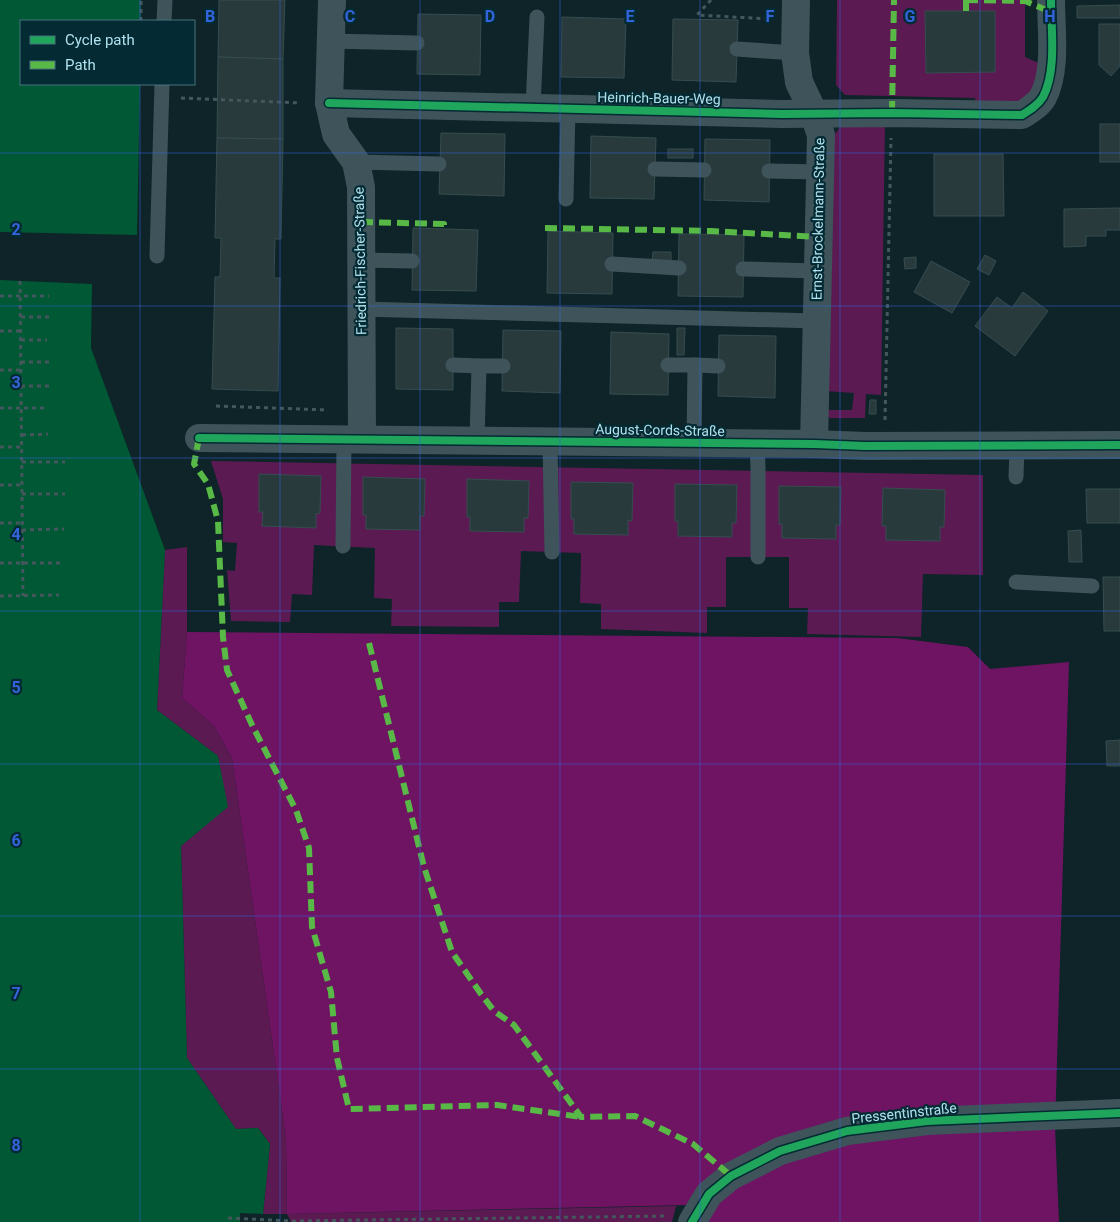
<svg xmlns="http://www.w3.org/2000/svg" width="1120" height="1222" viewBox="0 0 1120 1222" font-family="Roboto,sans-serif">
  <style>
    .green { fill: #5b1a52 }
    .forest { fill: #6f1363 }
    .water { fill: #015835 }
    .building { fill: #293a3c; stroke: #354d50 }
    .lines { fill: none; stroke-linecap: round; stroke-linejoin: round }
    .path { stroke: #44575c; stroke-width: 3; stroke-dasharray: 4 4; stroke-linecap: butt }
    .lane { stroke: #3e545a; stroke-width: 15 }
    .street { stroke: #3e545a; stroke-width: 28 }
    .quiet { stroke: #58b947; stroke-width: 6; stroke-dasharray: 12 6; stroke-linecap: butt }
    .cycleway-casing { stroke: #042a33; stroke-width: 11 }
    .cycleway { stroke: #20a55d; stroke-width: 8 }
    .grid { fill: none; stroke: #3364db; stroke-width: 1; stroke-opacity: 0.55 }
    .labels { text-anchor: middle; stroke-width: 4.5; stroke-linejoin: round; paint-order: stroke }
    .street-label { font-size: 14px; fill: #afe1ee; stroke: #042a33 }
    .grid-label { font-size: 16px; text-anchor: middle; font-weight: bold; fill: #3364db; stroke: #042a33; stroke-width: 4.5; stroke-linejoin: round; paint-order: stroke }
  </style>
  <rect width="100%" height="100%" fill="#0e2428"/>
  <g class="green">
    <path d="M837,0h188v57l18,8c-7,19 -16,41 -40,43 -8,1 -18,0 -27,0l-1,-10 -130,-3 -9,-10z"/>
    <polygon points="885,121 881,395 866,394 865,418 829,418 825,410 852,410 854,393 825,391 833,137 840,127"/>
    <polygon points="211,461 983,475 983,575 923,574 921,637 807,634 808,608 789,608 789,557 726,557 726,607 707,607 707,633 601,629 601,604 580,603 581,553 521,551 519,602 499,602 499,627 391,626 392,599 374,598 375,548 314,545 312,595 292,594 290,622 231,621 227,570 235,571 237,543 223,542 223,499"/>
    <polygon points="187,547 187,632 182,698 214,726 232,758 286,1139 287,1214 676,1206 672,1222 291,1222 287,1214 263,1214 270,1144 258,1128 236,1129 187,1058 181,846 227,807 218,756 157,710 165,550"/>
  </g>
  <polygon class="forest" points="187,632 897,638 968,647 990,669 1069,662 1055,1127 1059,1222 701,1222 690,1205 287,1214 286,1139 232,758 214,726 182,698"/>
  <g class="water">
    <polygon points="0,0 141,0 141,21 21,21 21,84 140,84 137,235 0,232"/>
    <polygon points="0,280 92,284 91,348 165,550 157,710 218,756 228,807 181,846 187,1058 236,1129 258,1128 270,1144 263,1214 240,1213 240,1222 0,1222"/>
  </g>
  <g class="building">
    <polygon points="219,0 285,0 283,59 218,57"/>
    <polygon points="1120,5 1120,18 1077,18 1077,6"/>
    <polygon points="925,11 995,11 995,72 926,73"/>
    <polygon points="418,14 481,15 480,75 417,74"/>
    <polygon points="562,17 626,19 624,78 561,77"/>
    <polygon points="673,19 738,20 736,82 672,80"/>
    <polygon points="1099,24 1120,24 1120,66 1111,76 1099,65"/>
    <polygon points="218,57 283,59 283,139 217,138"/>
    <rect x="1100" y="124" width="20" height="38"/>
    <polygon points="441,133 505,134 504,196 439,194"/>
    <polygon points="591,136 656,138 654,199 590,198"/>
    <polygon points="217,138 283,139 281,239 275,239 274,278 280,278 278,391 212,389 215,277 220,277 221,238 215,238"/>
    <polygon points="705,139 770,140 769,202 704,200"/>
    <rect x="668" y="149" width="25" height="9"/>
    <polygon points="934,154 1003,154 1004,216 934,216"/>
    <polygon points="1120,208 1120,230 1106,230 1106,236 1086,236 1086,246 1064,247 1064,209"/>
    <polygon points="413,228 478,230 476,291 412,290"/>
    <polygon points="548,231 613,233 612,294 547,293"/>
    <polygon points="679,234 744,235 743,297 678,296"/>
    <polygon points="653,252 671,252 671,262 652,261"/>
    <polygon points="985,255 996,261 989,275 977,269"/>
    <polygon points="916,257 916,268 905,269 904,258"/>
    <polygon points="931,261 970,282 952,313 914,292"/>
    <polygon points="1023,292 1048,311 1015,356 975,326 997,297 1012,308"/>
    <polygon points="396,328 453,329 453,390 396,389"/>
    <polygon points="677,328 685,328 684,355 677,355"/>
    <polygon points="503,330 561,331 560,393 502,391"/>
    <polygon points="611,332 669,334 668,395 610,394"/>
    <polygon points="719,335 776,336 775,398 718,396"/>
    <polygon points="870,400 876,400 876,414 869,414"/>
    <polygon points="259,474 321,476 320,513 316,514 316,528 262,526 263,512 259,512"/>
    <polygon points="363,477 425,479 424,516 420,516 420,530 366,529 366,515 363,515"/>
    <polygon points="467,479 529,481 528,518 524,518 524,532 470,531 470,517 467,517"/>
    <polygon points="571,482 633,483 632,521 628,520 628,535 574,534 574,519 571,519"/>
    <polygon points="675,484 737,485 736,523 732,523 732,537 678,536 678,521 675,521"/>
    <polygon points="779,486 841,487 840,525 836,525 836,539 782,538 782,524 779,524"/>
    <polygon points="883,488 945,490 944,527 940,527 940,541 886,540 886,526 882,526"/>
    <polygon points="1086,489 1120,489 1120,523 1087,523"/>
    <polygon points="1081,530 1082,562 1069,562 1068,531"/>
    <polygon points="1103,577 1120,577 1120,631 1104,631"/>
    <polygon points="1120,740 1120,766 1107,766 1106,741"/>
  </g>
  <g class="lines">
    <g class="path">
      <polyline points="711,0 697,15 770,19"/>
      <polyline points="141,21 141,0"/>
      <polyline points="181,98 300,103"/>
      <polyline points="20,281 23,596"/>
      <polyline points="0,296 49,296"/>
      <polyline points="21,317 49,317"/>
      <polyline points="0,331 21,331"/>
      <polyline points="21,340 47,340"/>
      <polyline points="21,362 49,362"/>
      <polyline points="0,370 21,370"/>
      <polyline points="21,386 49,386"/>
      <polyline points="216,406 328,410"/>
      <polyline points="0,408 48,408"/>
      <polyline points="885,420 891,138"/>
      <polyline points="22,435 48,434"/>
      <polyline points="0,447 22,447"/>
      <polyline points="22,462 65,462"/>
      <polyline points="0,485 22,485"/>
      <polyline points="22,494 65,494"/>
      <polyline points="0,523 22,523"/>
      <polyline points="22,530 64,529"/>
      <polyline points="0,563 64,563"/>
      <polyline points="0,596 59,595"/>
      <polyline points="228,1218 291,1221 667,1216"/>
    </g>
    <g class="lane">
      <polyline points="164,21 165,0"/>
      <polyline points="331,41 417,43"/>
      <polyline points="737,49 795,53"/>
      <polyline points="533,108 537,17"/>
      <polyline points="356,162 439,164"/>
      <polyline points="655,169 704,170"/>
      <polyline points="769,171 819,172"/>
      <polyline points="566,199 568,109"/>
      <polyline points="157,256 162,84"/>
      <polyline points="361,260 412,261"/>
      <polyline points="612,264 679,268"/>
      <polyline points="743,269 817,271"/>
      <polyline points="361,309 816,321"/>
      <polyline points="453,365 479,366 477,441"/>
      <polyline points="668,365 695,365 694,443"/>
      <polyline points="695,365 718,366"/>
      <polyline points="479,366 503,366"/>
      <polyline points="550,441 552,552"/>
      <polyline points="757,443 758,468 758,557"/>
      <polyline points="1016,477 1017,446"/>
      <polyline points="343,546 344,439"/>
      <polyline points="1016,582 1092,586"/>
    </g>
    <g class="street">
      <polyline points="332,0 329,103 336,134 356,162 361,187 362,439"/>
      <polyline points="796,0 795,53 799,82 814,114 821,135 814,444"/>
      <path d="M329,103l453,11 110,-1 130,2c8,-5 16,-10 21,-18 14,-27 8,-68 8,-97"/>
      <polyline points="199,438 814,444 865,446 1120,445"/>
      <polyline points="692,1222 709,1194 731,1176 780,1151 847,1131 927,1121 1120,1113"/>
    </g>
    <g class="quiet">
      <polyline points="966,0 1025,1 1051,12"/>
      <polyline points="966,0 966,11"/>
      <polyline points="892,113 894,0"/>
      <polyline points="361,222 444,224 444,229"/>
      <polyline points="545,228 711,231 818,237"/>
      <polyline points="199,438 194,464 208,484 218,521 223,637 227,670 253,727 296,810 309,848 312,927 331,992 337,1058 349,1109 497,1105 581,1117"/>
      <polyline points="369,643 424,867 452,952 481,994 494,1011 514,1025 581,1117 635,1116 693,1144 731,1176"/>
    </g>
    <g class="cycleway-casing">
      <g id="cycleway">
        <path d="M329,103l453,11 110,-1 130,2c8,-5 16,-10 21,-18 14,-27 8,-68 8,-97"/>
        <polyline points="199,438 814,444 865,446 1120,445"/>
        <polyline points="692,1222 709,1194 731,1176 780,1151 847,1131 927,1121 1120,1113"/>
      </g>
    </g>
    <use href="#cycleway" class="cycleway"/>
  </g>
  <path class="grid" d="M140,0v21M280,0v1222M420,0v1222M560,0v1222M700,0v1222M840,0v1222M980,0v1222M140,84v1138M0,153h1120M0,306h1120M0,458h1120M0,611h1120M0,764h1120M0,916h1120M0,1069h1120"/>
  <g class="labels">
    <g class="street-label">
      <text transform="translate(659 98) rotate(1)" y="5">Heinrich-Bauer-Weg</text>
      <text transform="translate(818 219) rotate(-89)" y="5">Ernst-Brockelmann-Straße</text>
      <text transform="translate(360 261) rotate(-91)" y="5">Friedrich-Fischer-Straße</text>
      <text transform="translate(660 430) rotate(1)" y="5">August-Cords-Straße</text>
      <text transform="translate(904 1113) rotate(-6)" y="5">Pressentinstraße</text>
    </g>
  </g>
  <g class="grid-label">
    <text x="210" y="22">B</text>
    <text x="350" y="22">C</text>
    <text x="490" y="22">D</text>
    <text x="630" y="22">E</text>
    <text x="770" y="22">F</text>
    <text x="910" y="22">G</text>
    <text x="1050" y="22">H</text>
    <text x="16" y="235">2</text>
    <text x="16" y="388">3</text>
    <text x="16" y="540">4</text>
    <text x="16" y="693">5</text>
    <text x="16" y="846">6</text>
    <text x="16" y="999">7</text>
    <text x="16" y="1151">8</text>
  </g>
  <rect x="20" y="20" width="175" height="65" fill="#042a33" stroke="#48737e"/>
  <rect x="30" y="36" width="25" height="8" fill="#20a55d" stroke="#48737e"/>
  <text x="65" y="45" font-size="15" fill="#afe1ee">Cycle path</text>
  <rect x="30" y="61" width="25" height="8" fill="#58b947" stroke="#48737e"/>
  <text x="65" y="70" font-size="15" fill="#afe1ee">Path</text>
</svg>
